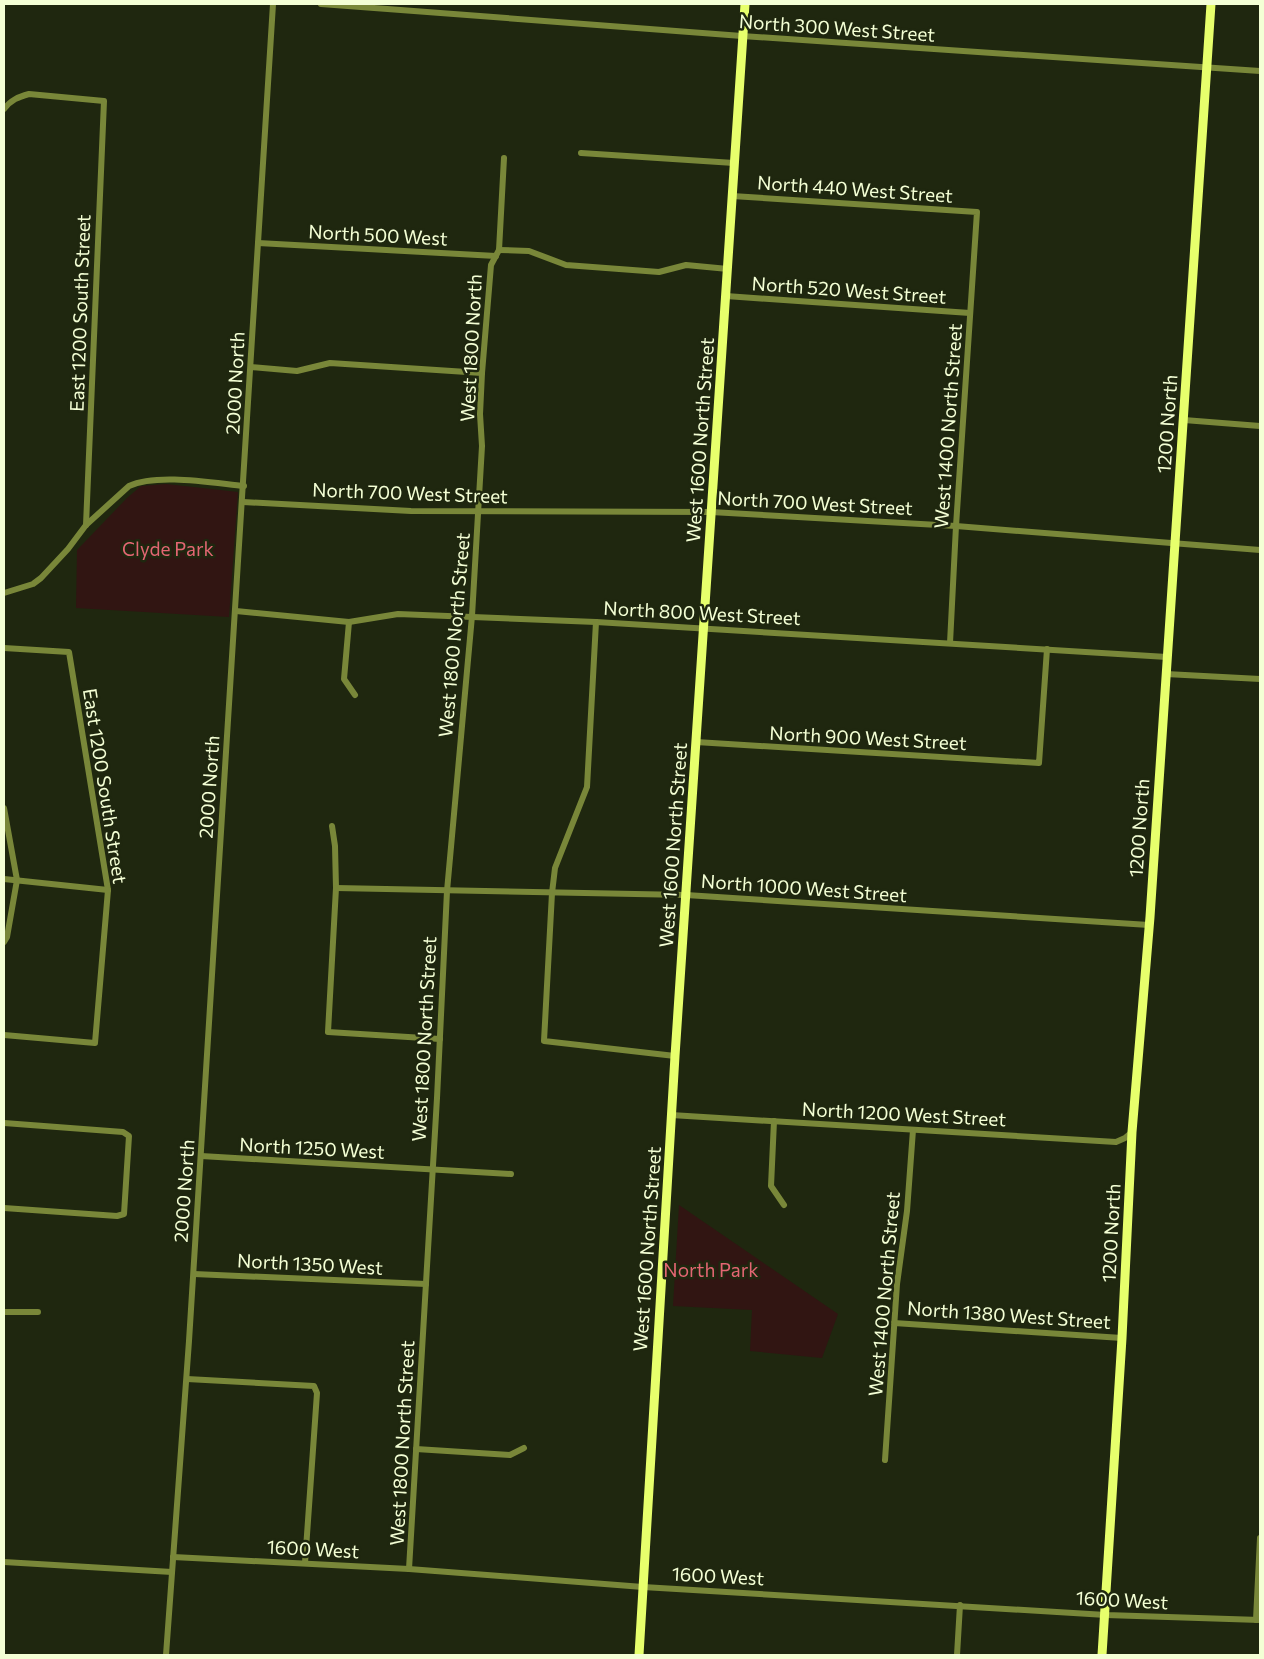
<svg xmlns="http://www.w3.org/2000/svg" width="1264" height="1659" viewBox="0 0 1264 1659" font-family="Commissioner,sans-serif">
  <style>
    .green { fill: #311512 }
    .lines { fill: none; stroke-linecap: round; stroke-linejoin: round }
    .street { stroke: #798739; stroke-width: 6 }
    .secondary { stroke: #e7ff6c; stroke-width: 9 }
    .labels { text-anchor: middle; stroke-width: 5; stroke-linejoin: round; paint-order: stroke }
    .street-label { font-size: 19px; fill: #f4ffd5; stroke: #1f270f }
    .park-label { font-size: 19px; fill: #e36673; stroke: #1f270f }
  </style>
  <rect width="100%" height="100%" fill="#1f270f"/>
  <g class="green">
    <polygon points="166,484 238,492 229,617 76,608 77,550 127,498 141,486"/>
    <polygon points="679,1205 838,1314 822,1358 750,1351 752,1310 673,1306"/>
  </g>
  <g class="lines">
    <g class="street">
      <polyline points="321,4 742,36 1260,71"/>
      <path d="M4,109c7,-9 14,-12 25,-15l75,7 -18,424"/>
      <polyline points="581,153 734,163"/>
      <polyline points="732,196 977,212 956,526 950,643"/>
      <polyline points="258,243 496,256"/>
      <polyline points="499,250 529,251 566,265 659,272 686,265 728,269"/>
      <polyline points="726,296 970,313"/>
      <polyline points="251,367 297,371 330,363 482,373"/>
      <polyline points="1184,420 1260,426"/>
      <polyline points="243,502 411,511 711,512 956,526 1260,550"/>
      <path d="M4,593l29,-9 8,-6 27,-29 18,-24 43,-39c28,-13 84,-3 115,0"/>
      <polyline points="236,611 349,622 398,614 596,622 1167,657"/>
      <polyline points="349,622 344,679 355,695"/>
      <polyline points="596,622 587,787 555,868 552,893 544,1041 675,1056"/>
      <polyline points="4,648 69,652 108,890 95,1043 4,1035"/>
      <polyline points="1166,674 1260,679"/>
      <polyline points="696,742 1039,763 1047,649"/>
      <polyline points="4,808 17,880 7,937 4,942"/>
      <polyline points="332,826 335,846 336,888 328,1032 440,1039"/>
      <polyline points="4,879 108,890"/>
      <polyline points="336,888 686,895 1149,925"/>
      <polyline points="671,1115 1116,1142 1125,1138 1132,1132"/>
      <polyline points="774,1121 771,1186 784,1205"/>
      <polyline points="4,1123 123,1132 129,1136 124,1214 117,1216 4,1208"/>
      <polyline points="201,1156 511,1174"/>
      <polyline points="194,1274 426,1284"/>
      <polyline points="4,1312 38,1312"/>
      <polyline points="894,1323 1122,1338"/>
      <polyline points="187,1379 314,1386 317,1393 305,1563"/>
      <polyline points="416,1449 510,1455 524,1448"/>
      <polyline points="885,1460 897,1284 907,1211 913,1130"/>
      <polyline points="173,1557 409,1569 643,1587 1106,1615 1260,1620"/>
      <polyline points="4,1562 172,1572"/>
      <polyline points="409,1569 437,1098 447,891 472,616 482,446 480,414 482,373 491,265 499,250 504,158"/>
      <polyline points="1256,1620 1260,1538"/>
      <polyline points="166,1655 189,1341 273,4"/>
      <polyline points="957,1655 960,1605"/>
    </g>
    <g class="secondary">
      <polyline points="639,1655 675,1056 745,4"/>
      <polyline points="1102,1655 1122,1338 1132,1132 1150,917 1211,4"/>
    </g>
  </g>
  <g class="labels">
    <g class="street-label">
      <text transform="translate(837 28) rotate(4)" y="7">North 300 West Street</text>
      <text transform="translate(855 189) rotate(4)" y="7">North 440 West Street</text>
      <text transform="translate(378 235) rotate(3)" y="7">North 500 West</text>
      <text transform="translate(849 290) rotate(4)" y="7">North 520 West Street</text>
      <text transform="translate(80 313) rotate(-88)" y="7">East 1200 South Street</text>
      <text transform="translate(471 348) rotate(-87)" y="7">West 1800 North</text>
      <text transform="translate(235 383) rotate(-87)" y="7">2000 North</text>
      <text transform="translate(1167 424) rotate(-86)" y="7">1200 North</text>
      <text transform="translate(948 426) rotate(-86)" y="7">West 1400 North Street</text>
      <text transform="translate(700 440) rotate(-86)" y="7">West 1600 North Street</text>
      <text transform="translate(410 493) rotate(2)" y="7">North 700 West Street</text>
      <text transform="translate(815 503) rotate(3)" y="7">North 700 West Street</text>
      <text transform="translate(702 613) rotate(3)" y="7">North 800 West Street</text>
      <text transform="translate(454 635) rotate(-85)" y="7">West 1800 North Street</text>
      <text transform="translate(868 738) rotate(3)" y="7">North 900 West Street</text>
      <text transform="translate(105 786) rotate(81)" y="7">East 1200 South Street</text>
      <text transform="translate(209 787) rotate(-86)" y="7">2000 North</text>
      <text transform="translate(1139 828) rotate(-86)" y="7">1200 North</text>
      <text transform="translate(673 845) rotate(-86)" y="7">West 1600 North Street</text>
      <text transform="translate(804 888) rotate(4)" y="7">North 1000 West Street</text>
      <text transform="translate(424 1039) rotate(-87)" y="7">West 1800 North Street</text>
      <text transform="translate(904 1114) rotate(3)" y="7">North 1200 West Street</text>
      <text transform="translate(312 1148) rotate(3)" y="7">North 1250 West</text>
      <text transform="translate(184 1191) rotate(-86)" y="7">2000 North</text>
      <text transform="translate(1111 1233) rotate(-87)" y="7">1200 North</text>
      <text transform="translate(647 1249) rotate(-86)" y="7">West 1600 North Street</text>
      <text transform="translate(310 1264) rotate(3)" y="7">North 1350 West</text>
      <text transform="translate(884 1294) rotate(-85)" y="7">West 1400 North Street</text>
      <text transform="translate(1009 1315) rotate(4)" y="7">North 1380 West Street</text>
      <text transform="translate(402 1443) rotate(-87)" y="7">West 1800 North Street</text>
      <text transform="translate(313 1549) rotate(3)" y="7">1600 West</text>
      <text transform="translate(718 1576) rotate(3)" y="7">1600 West</text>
      <text transform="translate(1122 1600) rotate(3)" y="7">1600 West</text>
    </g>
    <g class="park-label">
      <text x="168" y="556">Clyde Park</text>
      <text x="711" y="1277">North Park</text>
    </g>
  </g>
  <rect width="1264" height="1659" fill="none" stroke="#f4ffd5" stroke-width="10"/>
</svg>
